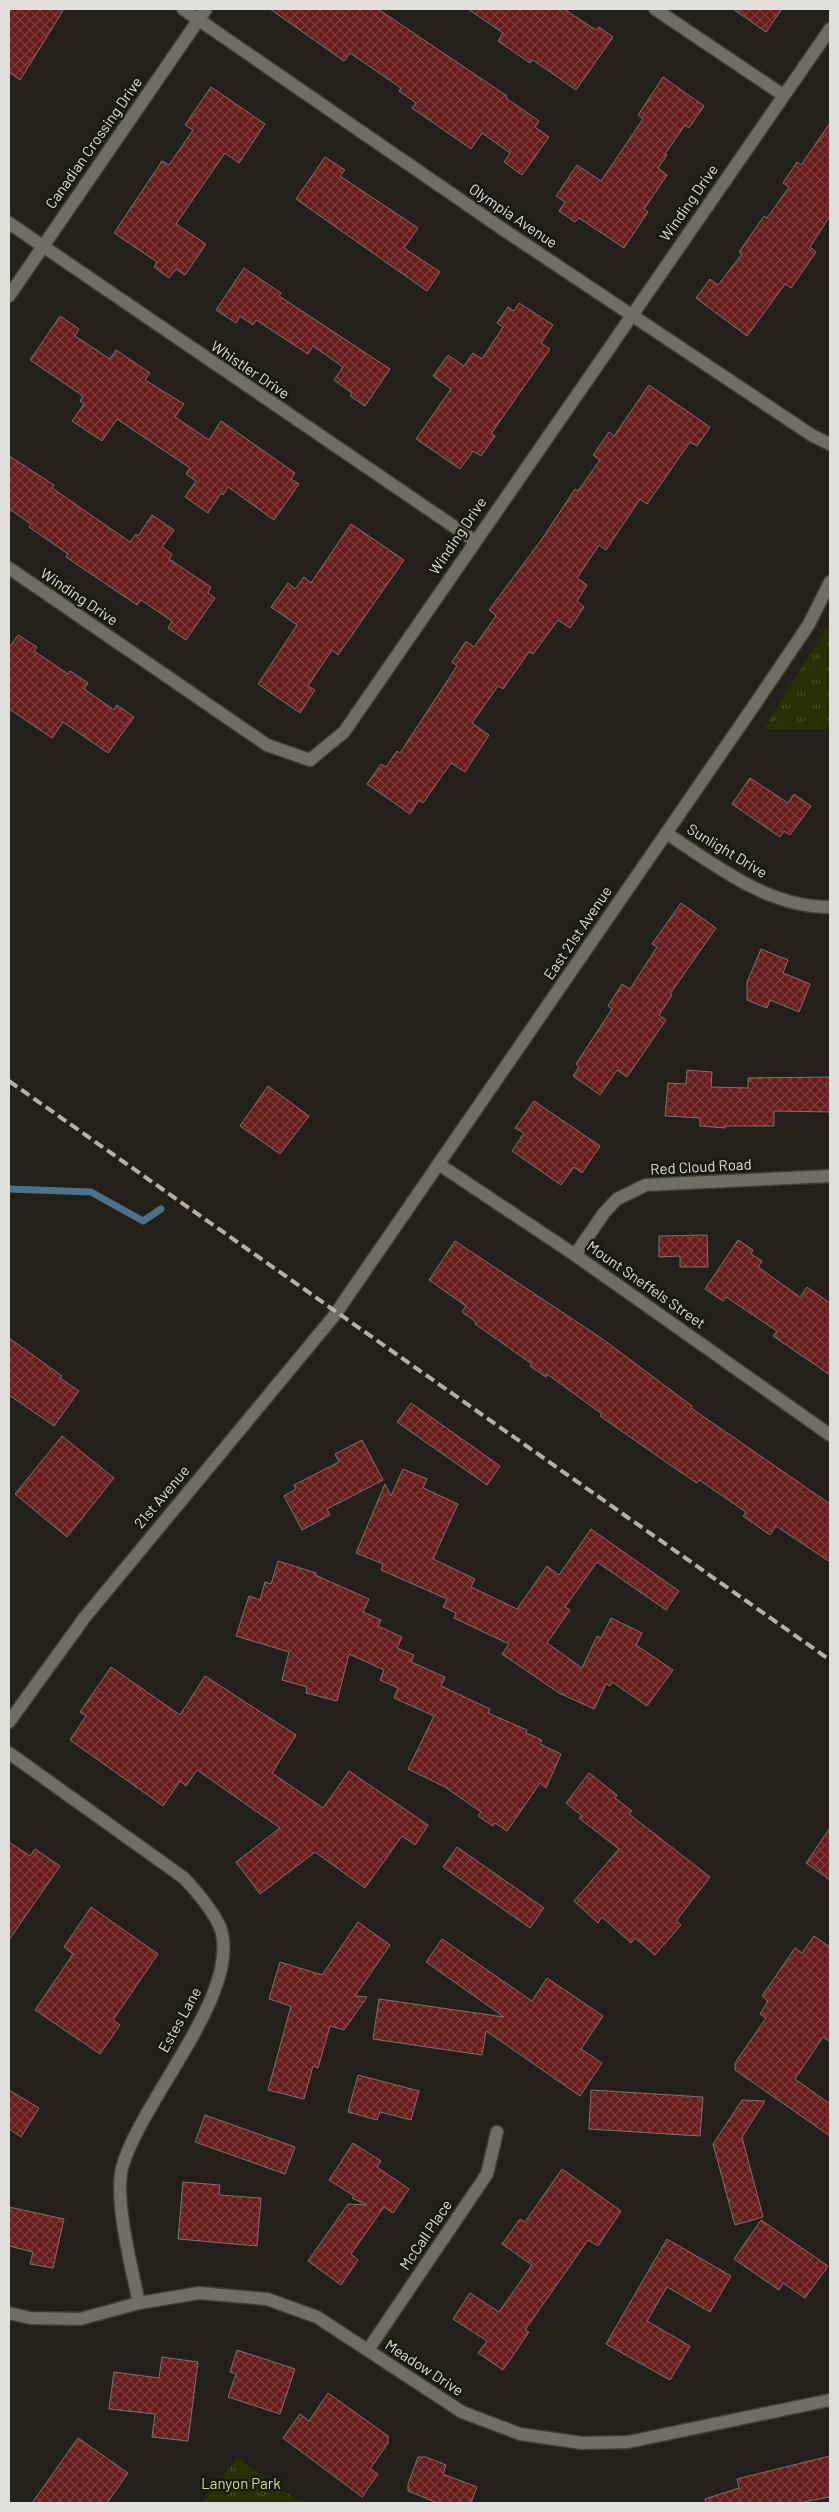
<svg xmlns="http://www.w3.org/2000/svg" width="839" height="2512" viewBox="0 0 839 2512" font-family="Barlow,sans-serif">
  <style>
    .grass { fill: url(#grass-tufts) }
    .lines { fill: none; stroke-linecap: round; stroke-linejoin: round }
    .stream { stroke: #4c718b; stroke-width: 7 }
    .building { fill: url(#building-cross-hatch); stroke: #7e7170 }
    .minor-casing { stroke: #3e3d37; stroke-width: 15 }
    .tertiary-casing { stroke: #3e3d37; stroke-width: 15 }
    .minor { stroke: #706e64; stroke-width: 12 }
    .tertiary { stroke: #706e64; stroke-width: 12 }
    .rail { stroke: #b1b0aa; stroke-width: 4; stroke-dasharray: 10 5; stroke-linecap: butt }
    .labels { text-anchor: middle; stroke-width: 4.5; stroke-linejoin: round; paint-order: stroke }
    .street-label { font-size: 15px; fill: #e0dfd9; stroke: #18170f }
    .park-label { font-size: 15px; fill: #c9e479; stroke: #18170f }
  </style>
  <defs>
    <pattern id="grass-tufts" width="24" height="20" patternUnits="userSpaceOnUse" patternTransform="scale(1.25)"><rect width="24" height="20" fill="#273003"/><path d="M3 7l-1-3M5 7V3M7 7l1-3M15 17l-1-3M17 17v-4M19 17l1-3" fill="none" stroke="#464e27"/></pattern>
    <pattern id="building-cross-hatch" width="8" height="8" patternUnits="userSpaceOnUse" patternTransform="scale(1.25)"><rect width="8" height="8" fill="#671c1c"/><path d="M0 0l8 8M0 8l8-8" fill="none" stroke="#7c3d3c"/></pattern>
  </defs>
  <rect width="100%" height="100%" fill="#222018"/>
  <g class="grass">
    <polygon points="830,622 830,729 764,729"/>
    <polygon points="237,2458 301,2503 203,2503"/>
  </g>
  <g class="lines">
    <polyline class="stream" points="9,1189 91,1192 143,1221 161,1209"/>
  </g>
  <g class="building">
    <polygon points="9,9 64,9 20,80 9,72"/>
    <polygon points="270,9 378,9 507,96 506,98 539,121 535,127 549,137 522,175 504,162 510,153 482,133 471,149 412,108 416,103 399,91 401,88 350,53 344,61"/>
    <polygon points="468,9 564,9 596,30 599,27 613,37 576,90 533,60 530,63 498,41 503,33"/>
    <polygon points="733,9 782,9 766,32"/>
    <polygon points="663,77 704,106 689,128 685,125 665,154 667,155 658,168 667,175 644,209 648,212 624,248 579,218 575,222 559,211 565,202 556,196 577,165 601,181 643,119 638,115"/>
    <polygon points="211,87 265,124 239,163 225,153 176,224 206,244 185,275 176,269 169,278 154,267 157,262 114,233 162,161 169,165 193,130 185,125"/>
    <polygon points="830,123 830,216 810,247 816,252 791,288 785,284 747,336 696,298 710,279 718,285 742,254 739,252 764,216 767,218 789,187 783,183 797,162 801,165"/>
    <polygon points="325,157 345,170 340,176 418,228 404,248 440,272 427,291 296,199"/>
    <polygon points="244,268 281,293 279,296 390,369 365,406 350,396 352,393 334,380 343,367 313,346 308,354 256,320 253,325 240,316 236,323 216,310"/>
    <polygon points="519,303 553,325 541,343 550,349 491,434 495,436 481,456 473,451 460,469 416,439 451,389 433,376 448,355 464,366 473,353 482,359 503,327 497,323 508,307 514,311"/>
    <polygon points="60,316 79,329 75,336 110,359 116,350 150,373 145,380 184,404 175,417 209,440 221,421 295,473 291,479 299,484 274,520 228,487 223,495 221,493 208,513 185,497 196,481 186,474 190,468 117,419 102,441 72,421 84,404 80,401 83,396 30,360"/>
    <polygon points="649,385 710,427 697,446 690,442 647,504 640,499 606,550 599,545 577,578 587,585 577,601 584,607 570,628 558,620 533,654 529,652 503,689 498,686 472,723 489,735 465,772 451,763 423,803 419,800 410,814 367,784 381,764 386,767 397,751 400,753 457,666 452,662 466,641 474,647 496,616 489,610 542,539 575,489 578,491 600,460 593,455 609,432 614,436"/>
    <polygon points="9,456 54,485 52,488 130,542 136,534 138,536 152,515 174,530 162,547 172,554 169,559 211,587 208,593 215,598 186,640 168,628 172,621 141,600 137,605 66,557 68,554 29,527 31,524 9,509"/>
    <polygon points="351,524 404,560 338,655 332,650 308,686 315,690 300,713 258,684 297,625 271,607 288,583 295,589 304,577 311,583"/>
    <polygon points="18,635 37,647 34,651 68,674 70,671 88,683 84,689 114,710 117,705 134,717 108,753 63,722 52,738 9,709 9,648"/>
    <polygon points="750,778 788,803 794,794 811,806 790,835 784,831 780,837 732,804"/>
    <polygon points="681,903 716,928 670,994 672,995 659,1015 666,1020 627,1077 617,1070 600,1095 573,1076 579,1067 576,1064 612,1009 608,1006 622,984 630,989 657,947 652,944"/>
    <polygon points="761,949 788,960 783,973 810,984 799,1012 770,1000 767,1008 747,1000 747,982"/>
    <polygon points="687,1070 712,1072 711,1087 748,1088 748,1078 830,1077 830,1112 774,1111 774,1126 726,1126 725,1128 700,1126 700,1118 665,1116 668,1083 686,1084"/>
    <polygon points="268,1086 309,1116 280,1154 240,1126"/>
    <polygon points="534,1101 600,1146 582,1173 574,1167 561,1185 512,1151 524,1133 515,1128"/>
    <polygon points="707,1235 708,1267 680,1267 680,1256 659,1257 659,1236"/>
    <polygon points="738,1240 753,1250 751,1254 762,1261 758,1267 800,1297 807,1287 830,1303 830,1375 773,1336 777,1331 726,1297 723,1301 705,1289"/>
    <polygon points="455,1241 601,1338 692,1406 691,1408 830,1504 830,1562 776,1526 770,1535 743,1516 746,1512 699,1480 697,1483 676,1469 600,1416 602,1414 547,1374 546,1377 530,1366 532,1364 475,1324 476,1322 462,1312 466,1306 429,1280"/>
    <polygon points="9,1338 62,1376 60,1378 79,1391 54,1426 9,1395"/>
    <polygon points="411,1403 500,1466 487,1485 397,1422"/>
    <polygon points="62,1436 114,1478 67,1537 15,1494"/>
    <polygon points="362,1440 383,1480 327,1509 330,1515 302,1530 284,1496 296,1489 294,1485 339,1462 335,1454"/>
    <polygon points="403,1469 427,1479 423,1488 458,1504 433,1559 475,1579 471,1587 517,1609 547,1566 559,1575 591,1529 679,1591 666,1610 597,1562 565,1607 570,1610 547,1643 582,1668 597,1636 601,1638 611,1618 642,1633 636,1645 673,1670 647,1706 612,1682 610,1686 606,1684 594,1709 559,1693 502,1654 509,1644 454,1618 456,1613 443,1607 447,1599 381,1570 383,1564 356,1553 385,1484 391,1496"/>
    <polygon points="278,1561 316,1573 315,1575 369,1599 363,1612 381,1620 378,1626 402,1637 397,1648 414,1655 411,1662 445,1677 441,1686 490,1709 488,1713 527,1730 526,1733 542,1740 540,1744 561,1754 546,1788 540,1783 507,1831 495,1823 493,1826 478,1816 481,1812 445,1787 408,1769 434,1716 394,1698 398,1688 380,1680 384,1670 349,1654 337,1701 306,1693 307,1687 282,1680 289,1652 236,1636 249,1596 260,1600 265,1582 271,1584"/>
    <polygon points="111,1667 180,1715 205,1676 296,1735 272,1773 323,1808 349,1771 428,1825 415,1845 402,1836 365,1888 315,1852 260,1894 236,1862 280,1828 197,1770 186,1786 180,1781 163,1806 70,1740 86,1716 80,1712"/>
    <polygon points="589,1773 617,1795 615,1798 632,1811 629,1814 710,1877 676,1921 681,1925 655,1955 635,1938 631,1943 602,1917 598,1923 574,1901 619,1849 579,1818 582,1816 566,1803"/>
    <polygon points="830,1828 830,1880 806,1863"/>
    <polygon points="9,1842 30,1856 35,1849 60,1866 9,1940"/>
    <polygon points="457,1847 544,1908 530,1928 443,1867"/>
    <polygon points="91,1907 158,1954 113,2020 120,2025 100,2054 35,2010 73,1954 64,1947"/>
    <polygon points="358,1922 390,1945 355,1996 367,1997 344,2030 330,2026 318,2068 313,2066 304,2099 268,2090 291,2006 269,1999 280,1962 322,1975"/>
    <polygon points="814,1936 830,1947 830,2042 823,2037 795,2079 830,2104 830,2136 735,2070 735,2063 766,2018 760,2014 768,2001 762,1996 795,1948 802,1953"/>
    <polygon points="442,1939 532,2001 547,1978 603,2016 581,2049 602,2063 580,2096 486,2031 482,2055 373,2039 379,1999 504,2017 426,1962"/>
    <polygon points="358,2075 419,2091 411,2120 380,2112 377,2120 348,2112"/>
    <polygon points="9,2090 39,2108 21,2137 9,2129"/>
    <polygon points="591,2090 703,2097 700,2136 589,2129"/>
    <polygon points="742,2100 765,2101 742,2137 763,2217 735,2225 713,2144"/>
    <polygon points="205,2115 295,2147 285,2174 195,2142"/>
    <polygon points="353,2143 381,2161 377,2167 409,2189 393,2213 384,2207 351,2254 358,2260 341,2285 308,2261 348,2204 367,2205 352,2198 354,2196 329,2180"/>
    <polygon points="562,2169 621,2211 598,2246 588,2240 525,2330 529,2332 503,2370 478,2353 487,2341 453,2319 470,2293 499,2312 532,2265 502,2244 520,2219 525,2222"/>
    <polygon points="183,2182 220,2185 219,2195 261,2198 257,2246 178,2239"/>
    <polygon points="9,2207 64,2219 53,2268 30,2264 33,2252 9,2246"/>
    <polygon points="761,2220 828,2266 805,2298 783,2283 779,2290 734,2259"/>
    <polygon points="667,2239 731,2276 710,2312 667,2287 647,2321 690,2346 670,2380 606,2344"/>
    <polygon points="237,2350 295,2369 280,2414 228,2397 236,2374 230,2372"/>
    <polygon points="162,2357 198,2362 188,2441 152,2437 155,2414 109,2409 114,2372 159,2378"/>
    <polygon points="328,2393 388,2436 388,2443 370,2469 378,2474 362,2497 283,2438 300,2414 309,2421"/>
    <polygon points="78,2438 128,2473 107,2503 32,2503"/>
    <polygon points="830,2456 830,2497 799,2503 706,2503 705,2499 739,2488 737,2479"/>
    <polygon points="418,2457 426,2457 446,2465 443,2474 477,2487 471,2503 438,2503 408,2491 408,2484"/>
  </g>
  <g class="lines">
    <g class="minor-casing">
      <g id="minor">
        <polyline points="183,9 507,232 813,436 830,444"/>
        <polyline points="655,9 783,95"/>
        <polyline points="9,223 475,541"/>
        <polyline points="9,296 206,9"/>
        <polyline points="9,568 267,745 310,760 344,732 830,29"/>
        <path d="M666,833c49,32 103,75 164,74"/>
        <polyline points="440,1165 575,1255 830,1435"/>
        <polyline points="575,1255 604,1213 617,1199 646,1185 830,1176"/>
        <path d="M9,1753l175,125c14,15 28,31 36,49 24,64 -80,174 -98,241 -8,31 10,102 17,135"/>
        <polyline points="9,2313 30,2318 80,2319 139,2303 199,2293 267,2299 317,2317 462,2412 520,2434 582,2443 628,2442 830,2400"/>
        <polyline points="368,2350 487,2174 497,2132"/>
      </g>
    </g>
    <g class="tertiary-casing">
      <polyline id="tertiary" points="9,1722 85,1617 334,1316 753,707 809,624 830,582"/>
    </g>
    <use href="#minor" class="minor"/>
    <use href="#tertiary" class="tertiary"/>
    <polyline class="rail" points="9,1081 830,1660"/>
  </g>
  <g class="labels">
    <g class="street-label">
      <text transform="translate(94 143) rotate(-55)" y="5">Canadian Crossing Drive</text>
      <text transform="translate(689 203) rotate(-55)" y="5">Winding Drive</text>
      <text transform="translate(513 216) rotate(34)" y="5">Olympia Avenue</text>
      <text transform="translate(250 370) rotate(34)" y="5">Whistler Drive</text>
      <text transform="translate(458 536) rotate(-56)" y="5">Winding Drive</text>
      <text transform="translate(79 597) rotate(34)" y="5">Winding Drive</text>
      <text transform="translate(727 851) rotate(31)" y="5">Sunlight Drive</text>
      <text transform="translate(578 933) rotate(-56)" y="5">East 21st Avenue</text>
      <text transform="translate(701 1167) rotate(-3)" y="5">Red Cloud Road</text>
      <text transform="translate(646 1285) rotate(35)" y="5">Mount Sneffels Street</text>
      <text transform="translate(162 1497) rotate(-50)" y="5">21st Avenue</text>
      <text transform="translate(180 2020) rotate(-61)" y="5">Estes Lane</text>
      <text transform="translate(426 2235) rotate(-56)" y="5">McCall Place</text>
      <text transform="translate(424 2368) rotate(33)" y="5">Meadow Drive</text>
    </g>
    <g class="park-label">
      <text x="241" y="2489">Lanyon Park</text>
    </g>
  </g>
  <rect width="839" height="2512" fill="none" stroke="#e0dfd9" stroke-width="20"/>
</svg>
